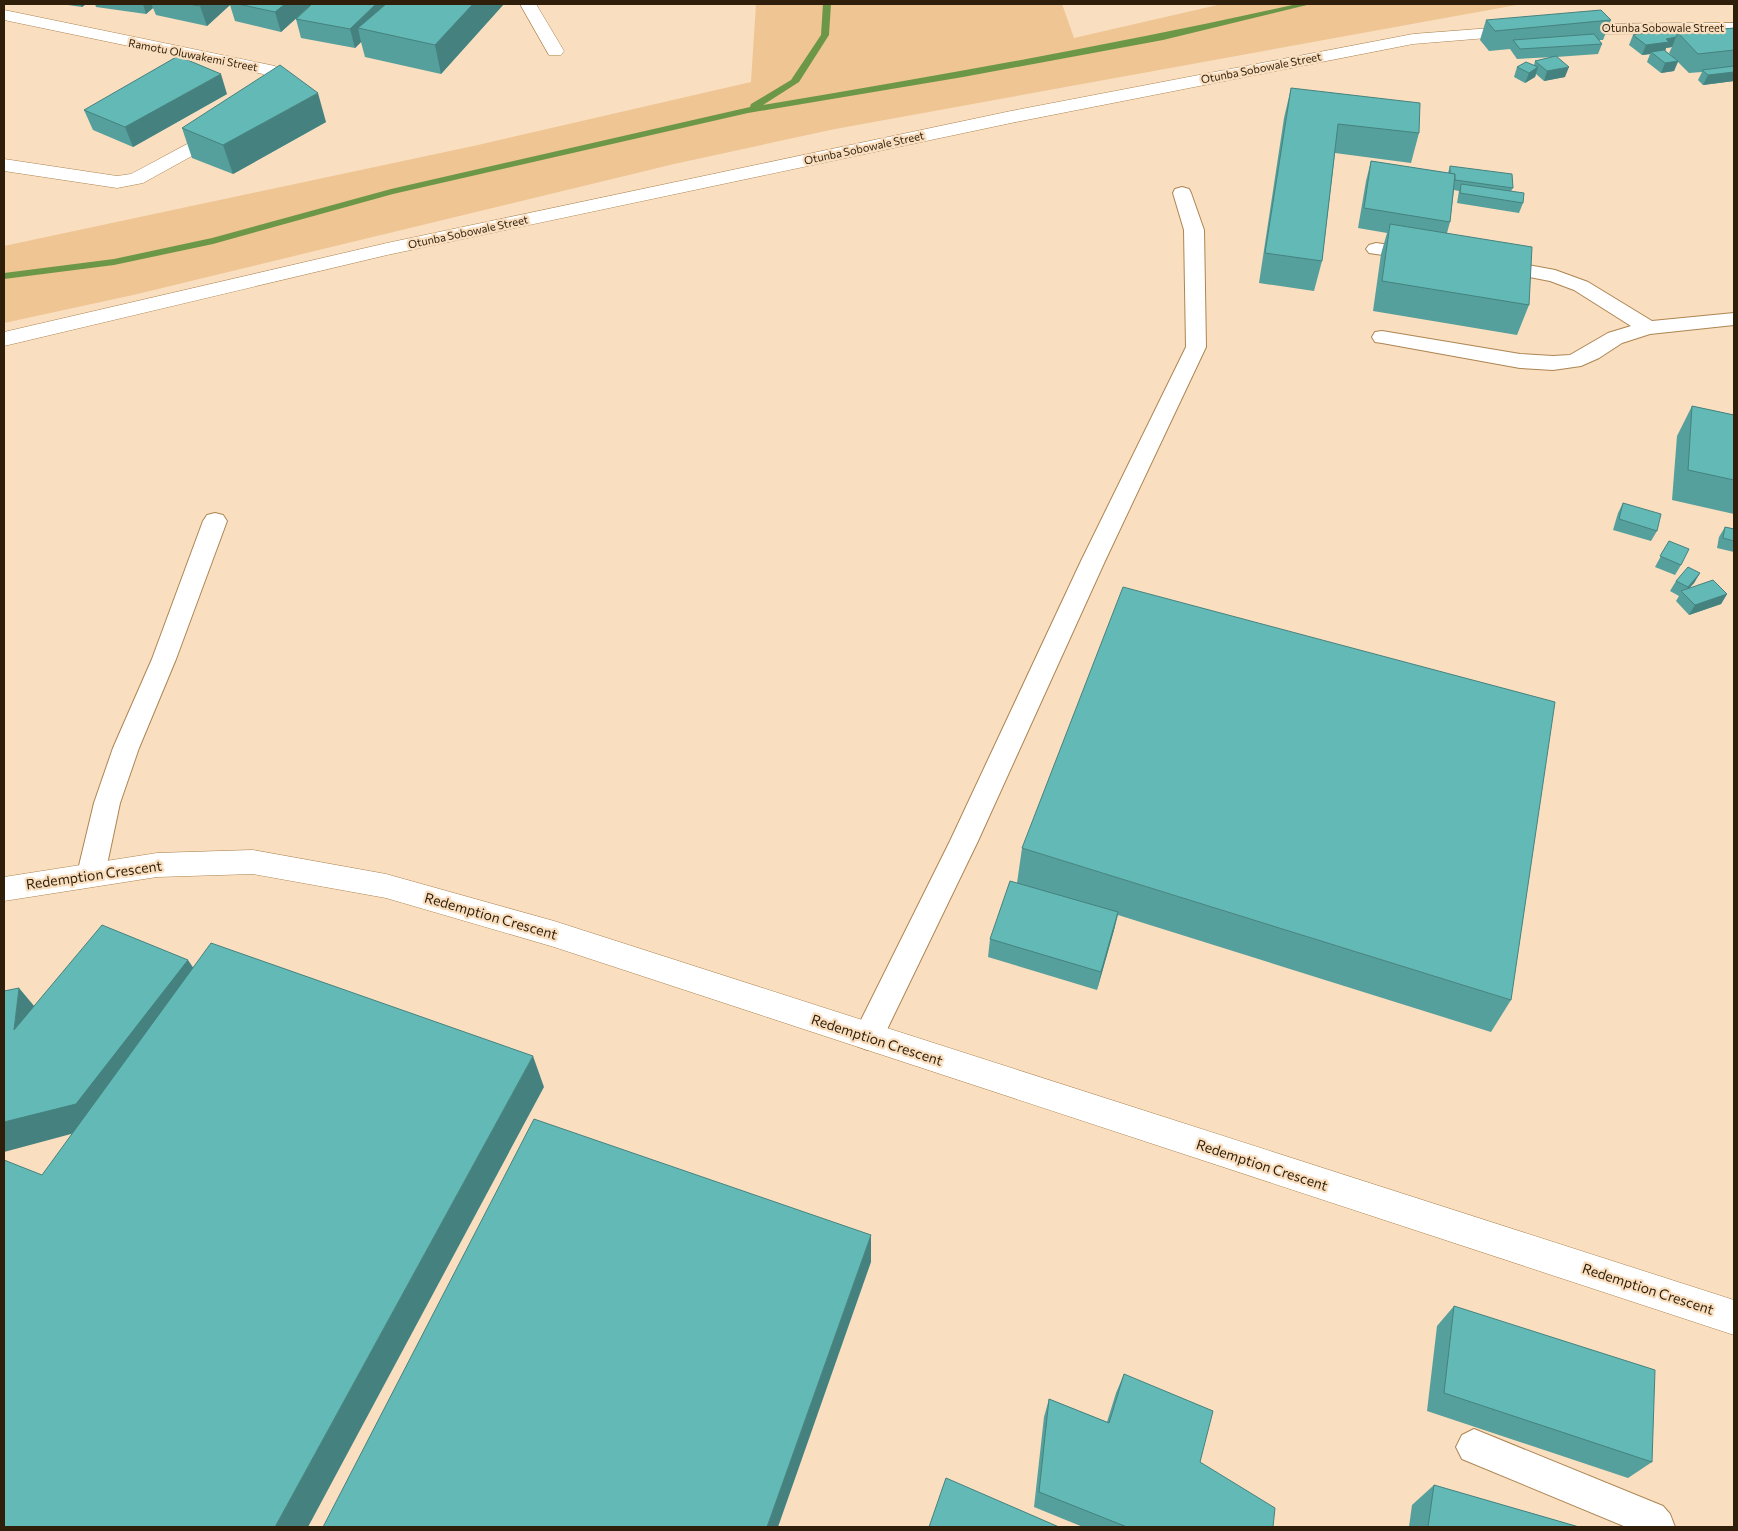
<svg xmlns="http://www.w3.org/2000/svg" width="1738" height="1531" viewBox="0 0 1738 1531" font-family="Commissioner,sans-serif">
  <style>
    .green { fill: #eec593 }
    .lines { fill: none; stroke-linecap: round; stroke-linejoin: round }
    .stream { fill: #6c9746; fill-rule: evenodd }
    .service-casing { stroke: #ad8552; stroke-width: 2 }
    .minor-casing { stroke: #ad8552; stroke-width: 1 }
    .service { fill: #fff; fill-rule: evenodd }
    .minor { fill: #fff; fill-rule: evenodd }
    .wall { fill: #559f9c; fill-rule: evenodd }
    .shaded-wall { fill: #45827f }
    .building { fill: #63b9b5; stroke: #45827f }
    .labels { text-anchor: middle; stroke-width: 4.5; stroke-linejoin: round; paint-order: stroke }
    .far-street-label { font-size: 11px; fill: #2f1f0a; stroke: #f9debf }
    .street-label { font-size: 14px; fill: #2f1f0a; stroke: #f9debf }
  </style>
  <rect width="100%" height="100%" fill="#f9debf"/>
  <polygon class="green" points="756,4 1062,4 1074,38 1222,4 1522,4 835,129 674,164 133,295 4,323 4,246 478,145 751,82"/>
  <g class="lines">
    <path class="stream" d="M823,4h8l-2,31 -30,47 -36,23c179,-30 357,-61 534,-101h14l-148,36 -200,37 -215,36 -355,81 -180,50 -99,21 -110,14v-6l110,-14 98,-21 179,-49 359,-82 1,-3 40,-24 30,-45z"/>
    <g class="service-casing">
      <g id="service">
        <polygon points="1182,187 1189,189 1191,193 1204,230 1206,347 1105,561 978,841 879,1046 868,1050 857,1046 853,1037 857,1028 950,841 1081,561 1186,347 1184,230 1173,193 1175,189"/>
        <polygon points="1376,243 1425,250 1428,254 1425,258 1418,260 1369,253 1366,249 1369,245"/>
        <polygon points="1496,259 1555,270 1588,282 1652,321 1734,313 1734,325 1650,334 1622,343 1599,358 1581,366 1553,370 1520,368 1382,343 1375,342 1372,337 1375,332 1382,331 1520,354 1553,356 1570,355 1608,333 1631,326 1574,290 1550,281 1489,269 1486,265 1489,261"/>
        <polygon points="215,513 223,515 227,521 176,659 139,748 120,803 105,874 101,882 91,885 81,882 77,874 94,803 113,748 152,659 203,521 207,515"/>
        <polygon points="1474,1429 1663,1506 1670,1514 1675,1527 1626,1527 1462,1459 1456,1447 1462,1435"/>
      </g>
    </g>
    <g class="minor-casing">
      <g id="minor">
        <polygon points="520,4 536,4 564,51 561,55 549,55"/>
        <polygon points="4,10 275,66 286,78 288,89 273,104 259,104 257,100 270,88 268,79 263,74 4,20"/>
        <polygon points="1734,23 1734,33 1571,34 1565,33 1562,29 1565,25 1571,24"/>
        <polygon points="1518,26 1524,27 1527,31 1524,35 1413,44 1011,123 387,255 4,346 4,332 387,243 1011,111 1413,34"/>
        <polygon points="221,126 228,128 230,132 228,136 143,183 117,188 4,171 4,159 117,176 131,174"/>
        <polygon points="253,850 386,874 554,921 1734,1300 1734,1335 554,947 386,898 253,874 157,877 4,901 4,877 157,853"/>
      </g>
    </g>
    <use href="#service" class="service"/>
    <use href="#minor" class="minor"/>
  </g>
  <g class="wall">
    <polygon points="61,4 86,4 82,7"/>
    <polygon points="95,4 312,4 281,32 235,21 230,5 207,26 156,15 153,8 146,14 96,7"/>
    <polygon points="312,4 503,4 503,5 441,74 365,57 361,42 355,48 301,38 296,19"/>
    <polygon points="1486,20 1611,20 1603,40 1599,40 1602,44 1598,54 1556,57 1565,77 1544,81 1536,74 1535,77 1525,83 1514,77 1517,67 1534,65 1535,61 1554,57 1517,59 1510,49 1489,51 1480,40"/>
    <path d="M1734,28v53l-31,4 -5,-5 4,-8 -13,1 -11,-11 -4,9 -13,2 -14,-11 3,-8 -8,1 -13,-10 4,-10 56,-3zM1672,47l-3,6 4,3 -8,-5 1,-3z"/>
    <polygon points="1291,88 1419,133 1411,163 1335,153 1322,261 1314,291 1259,283 1284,118"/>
    <polygon points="227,94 133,147 93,130 84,110"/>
    <polygon points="326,122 233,174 192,158 182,128"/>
    <polygon points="1371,161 1448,173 1450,166 1513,188 1511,191 1523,203 1519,213 1457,203 1459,191 1454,190 1450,222 1447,233 1529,305 1517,335 1373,311 1381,254 1387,233 1358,228 1366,181"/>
    <polygon points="1692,406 1734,415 1734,514 1672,500 1677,436"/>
    <polygon points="1623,503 1657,531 1651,541 1613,530 1618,513"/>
    <polygon points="1725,527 1734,529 1734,552 1717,548 1719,537"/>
    <polygon points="1669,541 1681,565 1675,575 1655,567"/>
    <polygon points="1700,573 1694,583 1689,588 1727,594 1721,604 1689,615 1676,601 1679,596 1670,591 1676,581"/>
    <polygon points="1022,848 1511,1000 1491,1032 1118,915 1114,930 1097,990 988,957 990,939 1017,883"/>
    <polygon points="1454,1306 1652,1462 1628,1478 1427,1411 1437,1326"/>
    <polygon points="1124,1374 1200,1462 1273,1527 1083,1527 1034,1507 1044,1417 1049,1399 1107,1422 1116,1393"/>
    <polygon points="1434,1485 1579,1527 1409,1527 1412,1505"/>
  </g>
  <g class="shaded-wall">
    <polygon points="80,4 86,4 82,7"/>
    <polygon points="143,4 151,4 153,8 146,14"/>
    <polygon points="203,4 230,4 230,5 207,26 200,6"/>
    <polygon points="285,4 312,4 281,32 275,12"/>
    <polygon points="376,4 400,4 358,28 361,42 355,48 350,29"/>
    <polygon points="473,4 503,4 503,5 441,74 435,45"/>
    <polygon points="1676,37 1672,47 1666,48 1665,52 1651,52 1650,54 1642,55 1646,45 1666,39"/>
    <polygon points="1678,61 1674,71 1661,73 1665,63"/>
    <polygon points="1538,67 1535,77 1525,83 1529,73"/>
    <polygon points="1569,67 1565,77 1544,81 1547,71"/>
    <polygon points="1734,72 1734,81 1703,85 1708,75"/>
    <polygon points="221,74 227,94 133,147 125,127"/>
    <polygon points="318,93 326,122 233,174 223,145"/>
    <polygon points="1700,573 1694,583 1684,594 1688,587"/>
    <polygon points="1727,594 1721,604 1689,615 1695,605"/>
    <polygon points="1118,912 1114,930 1097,990 1101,972"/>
    <polygon points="188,960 205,985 97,1127 4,1152 4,1122"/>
    <polygon points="19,988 40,1013 14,1030"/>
    <polygon points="533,1056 544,1087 308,1527 275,1527"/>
    <polygon points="871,1235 871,1262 778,1527 767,1527"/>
  </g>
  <g class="building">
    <polygon points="188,4 203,4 200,6"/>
    <polygon points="238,4 285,4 275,12"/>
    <polygon points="312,4 376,4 350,29 296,19"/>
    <polygon points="386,4 473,4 435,45 358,28"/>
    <polygon points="1601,10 1611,20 1495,31 1486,20"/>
    <polygon points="1682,27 1689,32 1678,33 1676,37 1666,39 1669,42 1646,45 1633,35"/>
    <polygon points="1734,28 1734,50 1698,54 1678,33"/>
    <polygon points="1594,34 1602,44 1520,49 1513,40"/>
    <polygon points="1664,50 1678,61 1665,63 1651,52"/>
    <polygon points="178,56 221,74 125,127 84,110"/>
    <polygon points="1556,56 1569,67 1547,71 1535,61"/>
    <polygon points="1526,62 1538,67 1529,73 1517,67"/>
    <polygon points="280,65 318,93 223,145 182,128"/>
    <polygon points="1734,66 1734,72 1708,75 1702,70"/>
    <polygon points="1291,88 1420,103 1419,133 1338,124 1322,261 1265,253"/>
    <polygon points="1371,161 1455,174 1450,222 1364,208"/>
    <polygon points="1450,166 1512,174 1513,188 1455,180 1455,174 1450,173"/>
    <polygon points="1461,184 1524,193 1523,203 1460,193"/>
    <polygon points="1390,224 1532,247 1529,305 1382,281"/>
    <polygon points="1692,406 1734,415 1734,480 1688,470"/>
    <polygon points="1623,503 1661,514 1657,531 1619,519"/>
    <polygon points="1725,527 1734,529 1734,541 1723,538"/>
    <polygon points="1669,541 1689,549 1681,565 1660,556"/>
    <polygon points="1688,567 1700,573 1688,587 1676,581"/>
    <polygon points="1713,580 1727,594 1695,605 1681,591"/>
    <polygon points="1123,587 1555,702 1511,1000 1022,848"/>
    <polygon points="1010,881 1118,912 1101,972 990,939"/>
    <polygon points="102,925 188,960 76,1104 4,1122 4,991 19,988 14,1030"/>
    <polygon points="211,943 533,1056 275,1527 4,1527 4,1160 42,1175"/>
    <polygon points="534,1119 871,1235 767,1527 323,1527"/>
    <polygon points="1454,1306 1655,1370 1652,1462 1444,1393"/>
    <polygon points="1124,1374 1213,1411 1200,1462 1275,1508 1273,1527 1127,1527 1039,1492 1049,1399 1109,1423"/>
    <polygon points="946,1478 1059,1527 929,1527"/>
    <polygon points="1434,1485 1579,1527 1428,1527"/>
  </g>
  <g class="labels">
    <g class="far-street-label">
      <text x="1663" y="32">Otunba Sobowale Street</text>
      <text transform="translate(193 55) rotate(11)" y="4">Ramotu Oluwakemi Street</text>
      <text transform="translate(1261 68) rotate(-11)" y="4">Otunba Sobowale Street</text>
      <text transform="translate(864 148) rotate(-12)" y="4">Otunba Sobowale Street</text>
      <text transform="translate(468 232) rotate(-12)" y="4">Otunba Sobowale Street</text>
    </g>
    <g class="street-label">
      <text transform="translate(94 875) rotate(-8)" y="5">Redemption Crescent</text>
      <text transform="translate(491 916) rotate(16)" y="5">Redemption Crescent</text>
      <text transform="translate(877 1040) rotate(18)" y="5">Redemption Crescent</text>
      <text transform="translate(1262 1165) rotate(18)" y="5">Redemption Crescent</text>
      <text transform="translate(1648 1289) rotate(18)" y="5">Redemption Crescent</text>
    </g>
  </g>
  <rect width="1738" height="1531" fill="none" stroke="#2f1f0a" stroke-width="10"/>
</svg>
